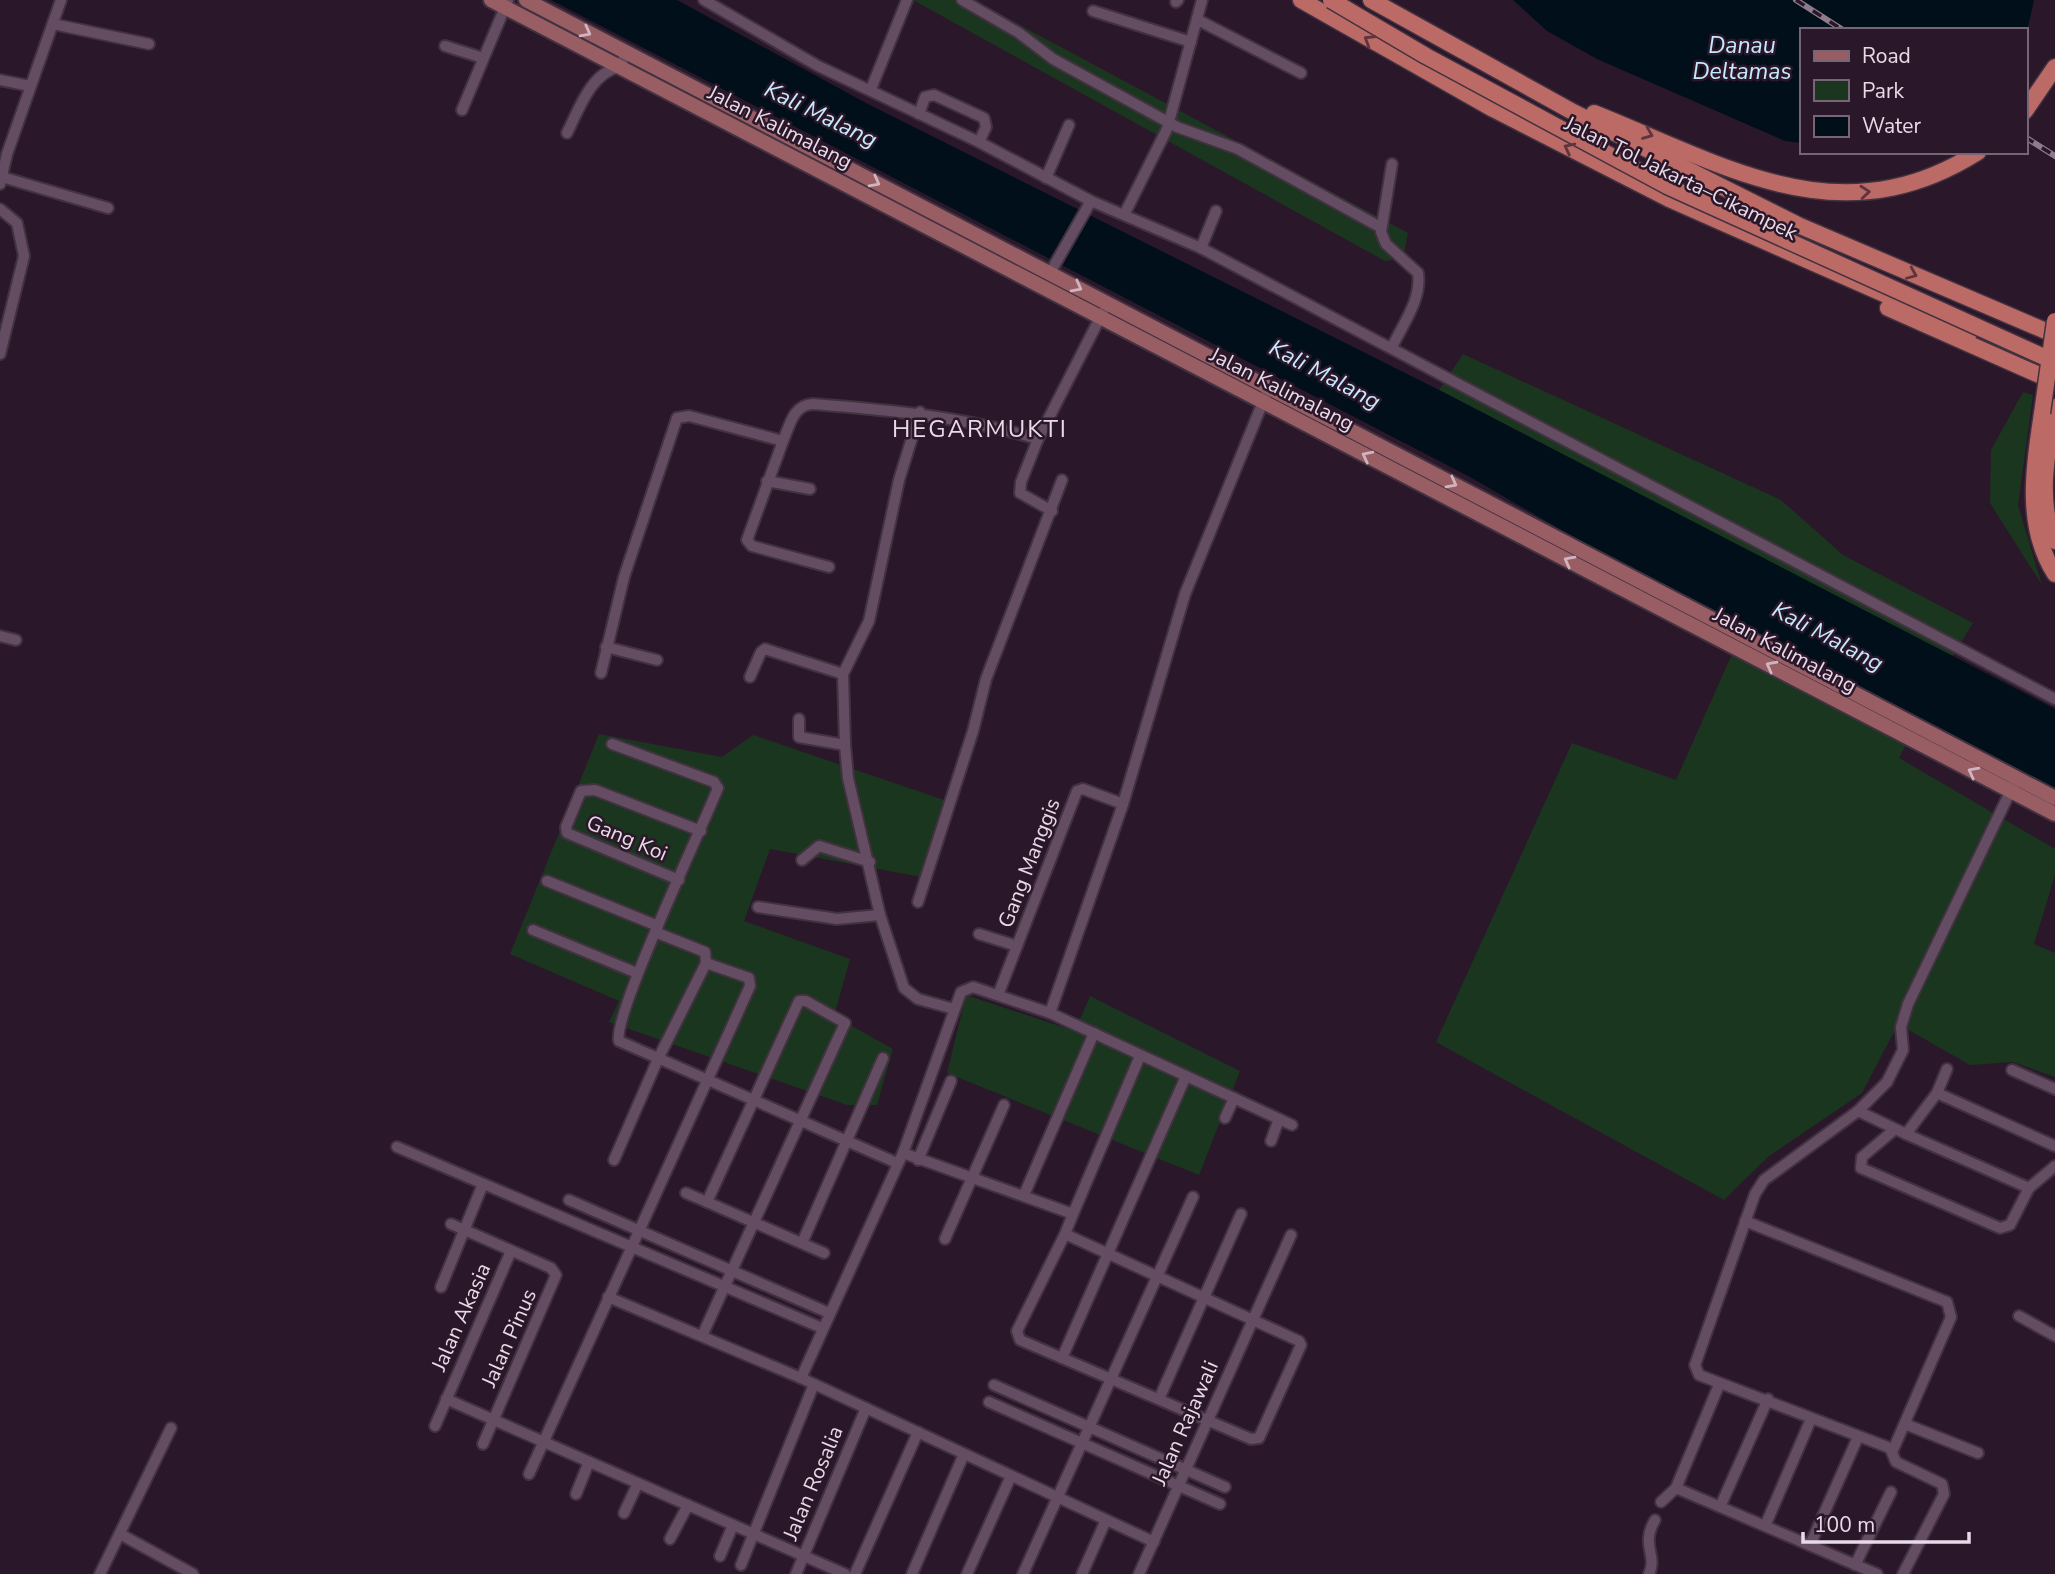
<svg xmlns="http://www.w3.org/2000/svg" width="2055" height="1574" viewBox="0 0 2055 1574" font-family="'Nunito Sans',sans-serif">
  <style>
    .green { fill: #1a361e }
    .water { fill: #000f19 }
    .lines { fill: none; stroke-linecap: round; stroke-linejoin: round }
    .minor-casing { stroke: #423241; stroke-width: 14 }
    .major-casing { stroke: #423241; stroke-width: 18 }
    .highway-casing { stroke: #423241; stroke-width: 19 }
    .minor { stroke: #644d62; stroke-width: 10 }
    .major { stroke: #995e64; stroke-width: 14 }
    .highway { stroke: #bc6a65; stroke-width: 16 }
    .rail-casing { stroke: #8d7c8c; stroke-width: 6 }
    .rail { stroke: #2b172a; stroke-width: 3.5; stroke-dasharray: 10; stroke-linecap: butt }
    .highway-bridge-casing { stroke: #423241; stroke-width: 19; stroke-linecap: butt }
    .highway-bridge { stroke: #bc6a65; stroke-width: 16 }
    .oneway { stroke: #d0b5c0 }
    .oneway2 { stroke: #5e343f }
    .labels { text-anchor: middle; stroke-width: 5; stroke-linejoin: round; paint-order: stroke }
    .street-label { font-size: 21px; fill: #e8dae7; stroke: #2b172a }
    .water-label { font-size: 23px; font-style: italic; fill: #c6eafe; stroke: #2b172a }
    .quarter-label { font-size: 24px; letter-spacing: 2px; fill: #e8dae7; stroke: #2b172a }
  </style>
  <rect width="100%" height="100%" fill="#2b172a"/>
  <g class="green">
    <polygon points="913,0 973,0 1408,233 1403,258 1385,261"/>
    <polygon points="1463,354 1781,500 1843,555 1973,623 1952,657 1439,390"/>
    <polygon points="2023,392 2033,395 2018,505 2042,585 1990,503 1991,450"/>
    <polygon points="1740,636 1916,725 1899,758 2055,849 2055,875 2034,944 2055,953 2055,1077 2013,1062 1970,1065 1898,1024 1862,1093 1769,1156 1724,1200 1436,1042 1572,743 1676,780"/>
    <polygon points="599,734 722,757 753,735 950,802 927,878 770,849 744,921 850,959 834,1016 893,1049 877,1105 847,1105 609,1022 619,1001 510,954"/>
    <polygon points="966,995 1075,1031 1090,996 1240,1071 1199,1175 947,1073"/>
  </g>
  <g class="water">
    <polygon points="551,0 677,0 866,103 1443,392 2055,709 2055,798 1741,634 1470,477"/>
    <polygon points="1513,0 2034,0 2025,41 2025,30 1801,30 1801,143 1785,141 1597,59 1547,31"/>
  </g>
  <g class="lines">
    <g class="minor-casing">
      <g id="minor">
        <polyline points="704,0 818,66 979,142 1091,201 1201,248 2055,699"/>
        <polyline points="962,0 1019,33 1053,59 1177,127 1238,149 1380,227"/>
        <polyline points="1176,2 1178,0"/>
        <polyline points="1093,11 1191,42"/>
        <polyline points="1198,20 1301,73"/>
        <polyline points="53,24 149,44"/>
        <polyline points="445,46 483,58"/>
        <polyline points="0,80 30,86"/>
        <polyline points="871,89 907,0"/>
        <polyline points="462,110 508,0"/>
        <polyline points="919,114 925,97 934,95 984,118 986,127 979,142"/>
        <path d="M567,133c12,-24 24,-60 52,-66l8,-14"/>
        <polyline points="2,177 108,208"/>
        <polyline points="1046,178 1069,125"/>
        <polyline points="0,184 7,154 61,0"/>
        <polyline points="0,209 17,223 24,256 0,354"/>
        <polyline points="1125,213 1167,129 1202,0"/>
        <polyline points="1201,248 1216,211"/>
        <polyline points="1050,273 1091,201"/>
        <path d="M1392,347c11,-23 30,-48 26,-74l-32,-29 -5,-12 11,-68"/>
        <polyline points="920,412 899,480 869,621 843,674 845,745 848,778 880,915 904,988 918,999 954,1009"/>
        <polyline points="1038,439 1021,482 1020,493 1052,511"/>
        <polyline points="783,441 747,540 752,546 829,567"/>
        <polyline points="767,481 810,489"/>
        <polyline points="0,636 16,640"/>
        <polyline points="606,647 657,660"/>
        <path d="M601,673l23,-96 53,-159 12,-2 94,25c7,-16 10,-36 30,-37 77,6 151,13 225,35l65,-127"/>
        <polyline points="750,677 761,652 765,649 843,674"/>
        <polyline points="799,719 799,737 845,745"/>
        <path d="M612,744l102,38 4,6c-15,38 -106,229 -99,253l278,122"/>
        <polyline points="802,860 819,846 870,862"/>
        <polyline points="679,880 567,833 566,827 581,791 595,790 701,831"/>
        <polyline points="547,881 658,926"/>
        <polyline points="918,902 973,731 986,679 1062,480"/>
        <polyline points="758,907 837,919 880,915"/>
        <polyline points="533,930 637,973"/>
        <polyline points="979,934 1017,946"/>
        <polyline points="998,995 1077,791 1083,789 1123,804"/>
        <polyline points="1050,1013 1292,1125"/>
        <polyline points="2012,1070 2055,1089"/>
        <polyline points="1937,1093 1947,1069"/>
        <polyline points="1858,1111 1906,1134 1937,1093 2055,1146"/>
        <polyline points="1225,1118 1234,1098"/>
        <polyline points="1894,1130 1862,1157 1861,1168 2000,1228 2010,1225 2029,1188"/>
        <polyline points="1906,1134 2029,1188 2055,1166"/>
        <polyline points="1271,1141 1279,1119"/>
        <polyline points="397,1147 822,1328"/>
        <polyline points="903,1153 1073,1214 1065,1234 1299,1341 1301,1345 1259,1438 1251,1439 1020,1340 1017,1331 1065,1234"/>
        <polyline points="614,1160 658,1059 706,963 705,952 655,932"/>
        <polyline points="918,1160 951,1081"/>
        <polyline points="686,1193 707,1202 799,1001 806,1001 845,1023 702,1336"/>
        <polyline points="1024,1195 1094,1033"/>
        <polyline points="569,1200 829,1313"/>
        <polyline points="707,1202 824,1253"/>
        <polyline points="1073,1214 1140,1056"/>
        <polyline points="1745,1221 1947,1302 1951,1317 1893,1450"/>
        <polyline points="451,1224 551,1268 556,1275 483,1444"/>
        <polyline points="945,1239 1004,1105"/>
        <polyline points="802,1243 883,1058"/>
        <polyline points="441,1287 483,1184"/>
        <polyline points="608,1297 801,1378 1154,1542"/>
        <polyline points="2019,1316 2055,1336"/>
        <polyline points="1062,1358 1186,1076"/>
        <polyline points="801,1378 903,1153 961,992 973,987 1050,1013 1123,804 1185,594 1269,387"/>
        <polyline points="994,1385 1225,1487"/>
        <polyline points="446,1399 845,1574"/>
        <polyline points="1159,1399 1241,1214"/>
        <polyline points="989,1402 1220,1504"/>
        <polyline points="1905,1424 1978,1453"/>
        <polyline points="435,1426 511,1251"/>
        <polyline points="529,1474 750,986 749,978 706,963"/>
        <polyline points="1676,1488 1877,1574"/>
        <polyline points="576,1494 589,1462"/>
        <polyline points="1661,1502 1676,1488 1719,1385"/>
        <polyline points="1720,1507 1768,1399"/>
        <polyline points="624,1513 638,1483"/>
        <polyline points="1765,1526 1811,1419"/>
        <polyline points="120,1534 193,1574"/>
        <polyline points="670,1539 688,1505"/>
        <polyline points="1810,1545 1858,1437"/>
        <polyline points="720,1556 733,1525"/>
        <polyline points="741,1565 814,1384"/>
        <polyline points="1855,1565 1891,1492"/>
        <polyline points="100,1574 171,1428"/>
        <polyline points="796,1574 866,1408"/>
        <polyline points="855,1574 918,1432"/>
        <polyline points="912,1574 964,1454"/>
        <polyline points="967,1574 1011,1476"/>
        <polyline points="1023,1574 1193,1197"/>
        <polyline points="1082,1574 1106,1520"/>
        <polyline points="1139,1574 1291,1235"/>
        <path d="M1649,1574c9,-18 -9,-29 6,-54"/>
        <polyline points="1903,1574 1944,1494 1942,1484 1896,1462 1890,1448 1699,1375 1695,1365 1755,1194 1764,1180 1858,1111 1887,1082 1903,1050 1901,1027 1908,1004 2013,786"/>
      </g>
    </g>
    <g class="major-casing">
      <g id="major">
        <polyline points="491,0 2055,814"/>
        <polyline points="526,0 2055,798"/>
      </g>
    </g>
    <g class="highway-casing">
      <g id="highway">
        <polyline points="1301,0 1493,109 1669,199 1970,332"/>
        <polyline points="1371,0 1573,112 1798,225 2055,335"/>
        <polyline points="2025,111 2055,67"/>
        <path d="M1594,113c133,53 246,126 384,39"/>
        <polyline points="1888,308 2055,382"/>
        <path d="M2055,407c-7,42 -19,93 0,134"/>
        <path d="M2042,413c-8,54 -18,113 13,161"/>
      </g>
    </g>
    <use href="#minor" class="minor"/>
    <use href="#major" class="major"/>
    <use href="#highway" class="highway"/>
    <g class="rail-casing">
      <g id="rail">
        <polyline points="1796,0 1843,30"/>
        <polyline points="2025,137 2055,156"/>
      </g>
    </g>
    <use href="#rail" class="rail"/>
    <g class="highway-bridge-casing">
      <g id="highway-bridge">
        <polyline points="1331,0 1426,56 1667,186 2055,362"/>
        <polyline points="2042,413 2055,321"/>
      </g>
    </g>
    <use href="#highway-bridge" class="highway-bridge"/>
  </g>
  <defs><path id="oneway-chevron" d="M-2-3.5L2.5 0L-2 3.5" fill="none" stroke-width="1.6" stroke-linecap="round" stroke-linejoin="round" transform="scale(1.75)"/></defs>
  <g class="oneway">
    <use href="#oneway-chevron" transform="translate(586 32) rotate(28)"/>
    <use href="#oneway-chevron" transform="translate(875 182) rotate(28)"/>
    <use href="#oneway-chevron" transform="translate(1077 287) rotate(28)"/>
    <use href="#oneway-chevron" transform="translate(1367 456) rotate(-153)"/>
    <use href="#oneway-chevron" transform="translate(1452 483) rotate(28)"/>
    <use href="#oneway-chevron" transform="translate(1569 561) rotate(-152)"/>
    <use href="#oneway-chevron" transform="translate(1771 666) rotate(-152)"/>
    <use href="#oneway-chevron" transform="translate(1973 772) rotate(-152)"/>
  </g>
  <g class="oneway2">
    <use href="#oneway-chevron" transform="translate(1369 40) rotate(-149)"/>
    <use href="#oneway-chevron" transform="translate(1648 134) rotate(22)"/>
    <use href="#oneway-chevron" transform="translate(1569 148) rotate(-153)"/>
    <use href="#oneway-chevron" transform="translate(1865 192) rotate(-5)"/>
    <use href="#oneway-chevron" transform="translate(1912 274) rotate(23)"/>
  </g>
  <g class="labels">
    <g class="street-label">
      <text transform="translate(780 127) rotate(27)" y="7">Jalan Kalimalang</text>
      <text transform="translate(1681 178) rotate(26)" y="7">Jalan Tol Jakarta–Cikampek</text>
      <text transform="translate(1282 389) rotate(27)" y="7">Jalan Kalimalang</text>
      <text transform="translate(1785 650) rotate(28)" y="7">Jalan Kalimalang</text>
      <text transform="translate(627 838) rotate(23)" y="7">Gang Koi</text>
      <text transform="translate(1029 863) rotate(-69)" y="7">Gang Manggis</text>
      <text transform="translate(461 1317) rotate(-66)" y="7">Jalan Akasia</text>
      <text transform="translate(509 1338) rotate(-66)" y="7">Jalan Pinus</text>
      <text transform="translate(1185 1423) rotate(-66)" y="7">Jalan Rajawali</text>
      <text transform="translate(813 1483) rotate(-67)" y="7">Jalan Rosalia</text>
    </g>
    <g class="water-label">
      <text x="1742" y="53">Danau<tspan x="1742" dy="26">Deltamas</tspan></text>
      <text transform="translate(821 114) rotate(26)" y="8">Kali Malang</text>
      <text transform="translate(1325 374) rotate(28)" y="8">Kali Malang</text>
      <text transform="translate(1828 636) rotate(28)" y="8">Kali Malang</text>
    </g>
    <g class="quarter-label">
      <text x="980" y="437">HEGARMUKTI</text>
    </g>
  </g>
  <rect x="1800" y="28" width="228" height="126" fill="#2b172a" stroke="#776576" stroke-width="2"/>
  <rect x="1814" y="51" width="35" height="10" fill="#995e64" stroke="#776576" stroke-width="2"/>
  <text x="1862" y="63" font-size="21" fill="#e8dae7">Road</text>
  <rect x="1814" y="80" width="35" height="21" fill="#1a361e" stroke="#776576" stroke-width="2"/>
  <text x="1862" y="98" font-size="21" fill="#e8dae7">Park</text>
  <rect x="1814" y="116" width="35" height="21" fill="#000f19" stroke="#776576" stroke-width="2"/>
  <text x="1862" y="133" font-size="21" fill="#e8dae7">Water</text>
  <path d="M1803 1532v10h166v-10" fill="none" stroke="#e8dae7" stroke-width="3.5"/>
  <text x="1814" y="1532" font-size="21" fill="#e8dae7" stroke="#2b172a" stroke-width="5" paint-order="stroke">100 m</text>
</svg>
